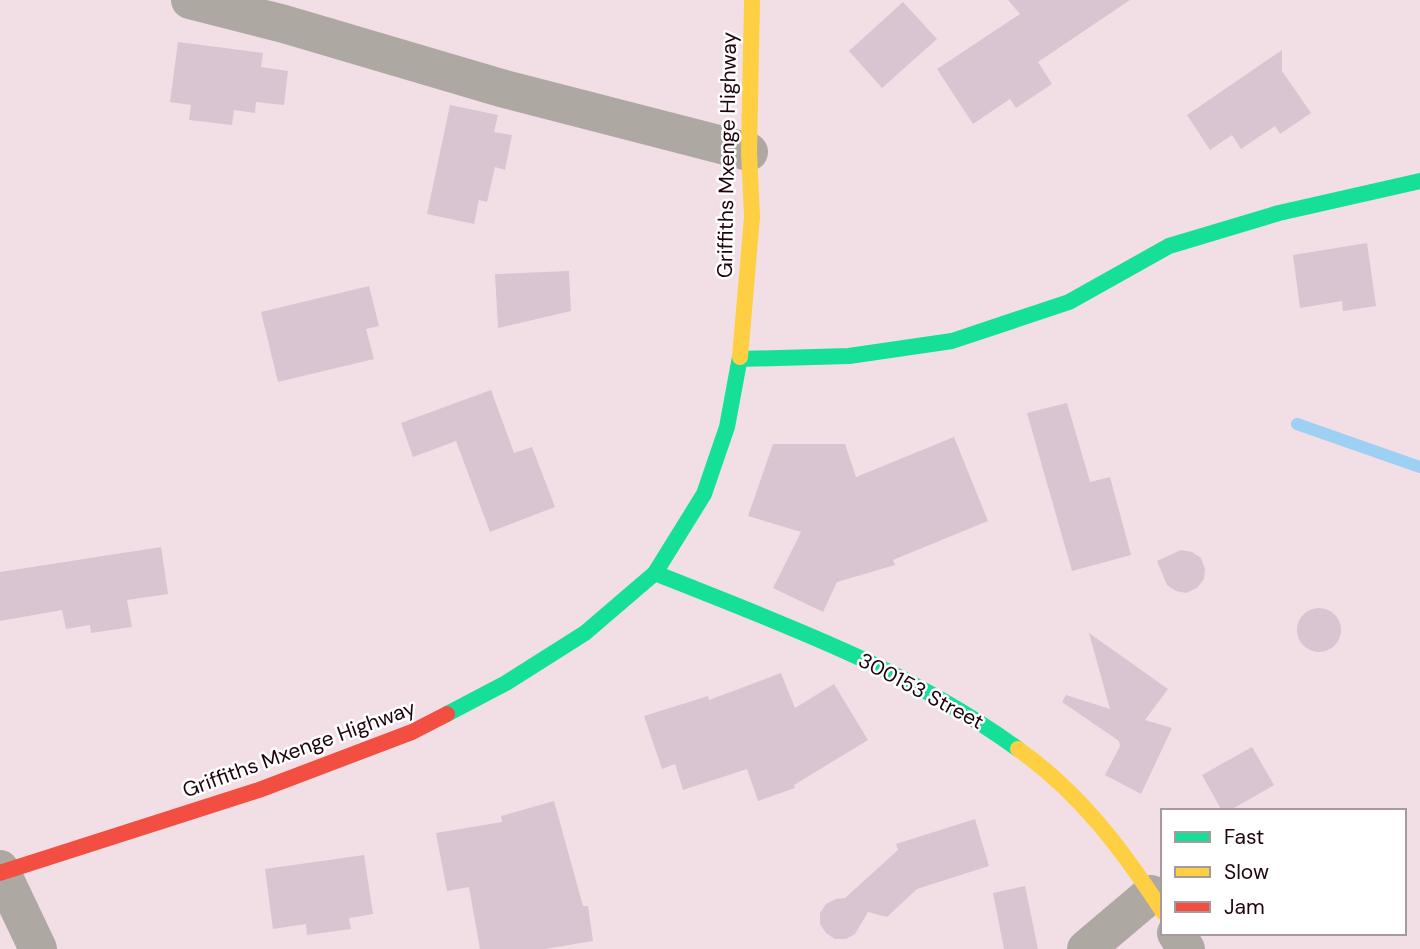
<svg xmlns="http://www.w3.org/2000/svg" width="1420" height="949" viewBox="0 0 1420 949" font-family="'DM Sans',sans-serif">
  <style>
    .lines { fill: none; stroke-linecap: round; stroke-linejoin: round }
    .stream { stroke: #9dd0f3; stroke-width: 12 }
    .building { fill: #d9c4d1 }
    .street { stroke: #ada8a2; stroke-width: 38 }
    .fast { stroke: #16e098; stroke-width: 16 }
    .slow { stroke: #ffcf43; stroke-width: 16 }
    .jam { stroke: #f24e42; stroke-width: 16 }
    .labels { text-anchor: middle; stroke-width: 5; stroke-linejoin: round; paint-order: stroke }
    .street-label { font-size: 21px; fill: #1f0410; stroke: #fff }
  </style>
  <rect width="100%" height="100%" fill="#f2dfe6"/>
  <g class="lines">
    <polyline class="stream" points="1297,424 1420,467"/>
  </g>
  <g class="building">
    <polygon points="1008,0 1130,0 1038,62 1052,84 1016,108 1010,99 973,124 937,69 1020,14"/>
    <polygon points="903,2 937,39 882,88 849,51"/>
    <polygon points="178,42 263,53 261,67 288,71 284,105 256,102 255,113 234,110 232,125 189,120 191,105 170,102"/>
    <polygon points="1282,50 1282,71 1311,113 1280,134 1275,126 1241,149 1232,135 1210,150 1187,115"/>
    <polygon points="450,105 498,115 494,132 512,135 505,170 495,167 487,202 479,200 474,224 427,214"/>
    <polygon points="1367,243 1376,306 1343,311 1342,301 1300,308 1293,255"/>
    <polygon points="569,271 571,311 498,328 495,274"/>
    <polygon points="369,286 379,326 366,329 374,359 278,382 261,312"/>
    <polygon points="491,390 514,453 532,447 555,507 490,532 456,441 413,457 401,423"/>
    <polygon points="1067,403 1090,482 1110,477 1131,555 1072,571 1027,413"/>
    <polygon points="954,437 988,521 893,560 895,565 837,582 823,612 773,588 801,532 748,516 773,444 845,444 856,477"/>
    <polygon points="161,547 168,594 127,600 132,627 91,633 90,625 66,629 62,610 0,621 0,572"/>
    <polygon points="1181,550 1192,552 1201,558 1205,569 1204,579 1197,588 1186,593 1176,591 1167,585 1157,561"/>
    <circle cx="1319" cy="630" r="22"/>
    <polygon points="1089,633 1168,689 1145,720 1172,728 1141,794 1105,775 1120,746 1119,741 1062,702 1066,695 1110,709"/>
    <polygon points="781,673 795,708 834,684 868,740 794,785 795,788 758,801 747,769 683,790 675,764 662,769 644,716 708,696 709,700"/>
    <polygon points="1252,747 1274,785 1229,811 1222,811 1202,775"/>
    <polygon points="554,801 583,906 588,906 593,941 545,949 480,949 469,887 447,891 436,833 502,822 501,816"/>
    <polygon points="975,819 989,866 917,889 887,917 868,912 855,934 846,939 835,939 826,933 820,924 820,913 826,904 836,899 845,898 898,850 896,844"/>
    <polygon points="364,855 373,914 349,918 351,929 307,935 306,924 273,929 265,869"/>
    <polygon points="1025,886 1038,949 1004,949 993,893"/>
  </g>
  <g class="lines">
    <g class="street">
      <polyline points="190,0 284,24 501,88 749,152"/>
      <polyline points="0,869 38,949"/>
      <polyline points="1176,933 1186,949"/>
      <polyline points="1086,949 1151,894"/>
    </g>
    <g class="fast">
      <polyline points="740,359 849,356 952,341 1069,302 1169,246 1279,213 1420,181"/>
      <path d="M655,573c125,50 253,96 363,176"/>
      <polyline points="447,714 506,683 585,633 655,573 704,494 727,427 740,357"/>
    </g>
    <g class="slow">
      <polyline points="740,357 752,217 749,152 752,0"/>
      <path d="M1018,749c62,44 104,100 145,163"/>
    </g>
    <polyline class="jam" points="0,873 259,790 412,732 447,714"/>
  </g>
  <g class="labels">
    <g class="street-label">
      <text transform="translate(727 155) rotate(-89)" y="7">Griffiths Mxenge Highway</text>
      <text transform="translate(921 691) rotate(28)" y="7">300153 Street</text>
      <text transform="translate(299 749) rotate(-20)" y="7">Griffiths Mxenge Highway</text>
    </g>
  </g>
  <rect x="1161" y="809" width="245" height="126" fill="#ffffff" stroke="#a59b9f" stroke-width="2"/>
  <rect x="1175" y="832" width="35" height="10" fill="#16e098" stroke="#a59b9f" stroke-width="2"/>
  <text x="1224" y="844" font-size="21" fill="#1f0410">Fast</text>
  <rect x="1175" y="867" width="35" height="10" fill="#ffcf43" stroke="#a59b9f" stroke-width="2"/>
  <text x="1224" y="879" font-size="21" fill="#1f0410">Slow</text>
  <rect x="1175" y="902" width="35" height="10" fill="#f24e42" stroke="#a59b9f" stroke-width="2"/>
  <text x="1224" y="914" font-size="21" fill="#1f0410">Jam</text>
</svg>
